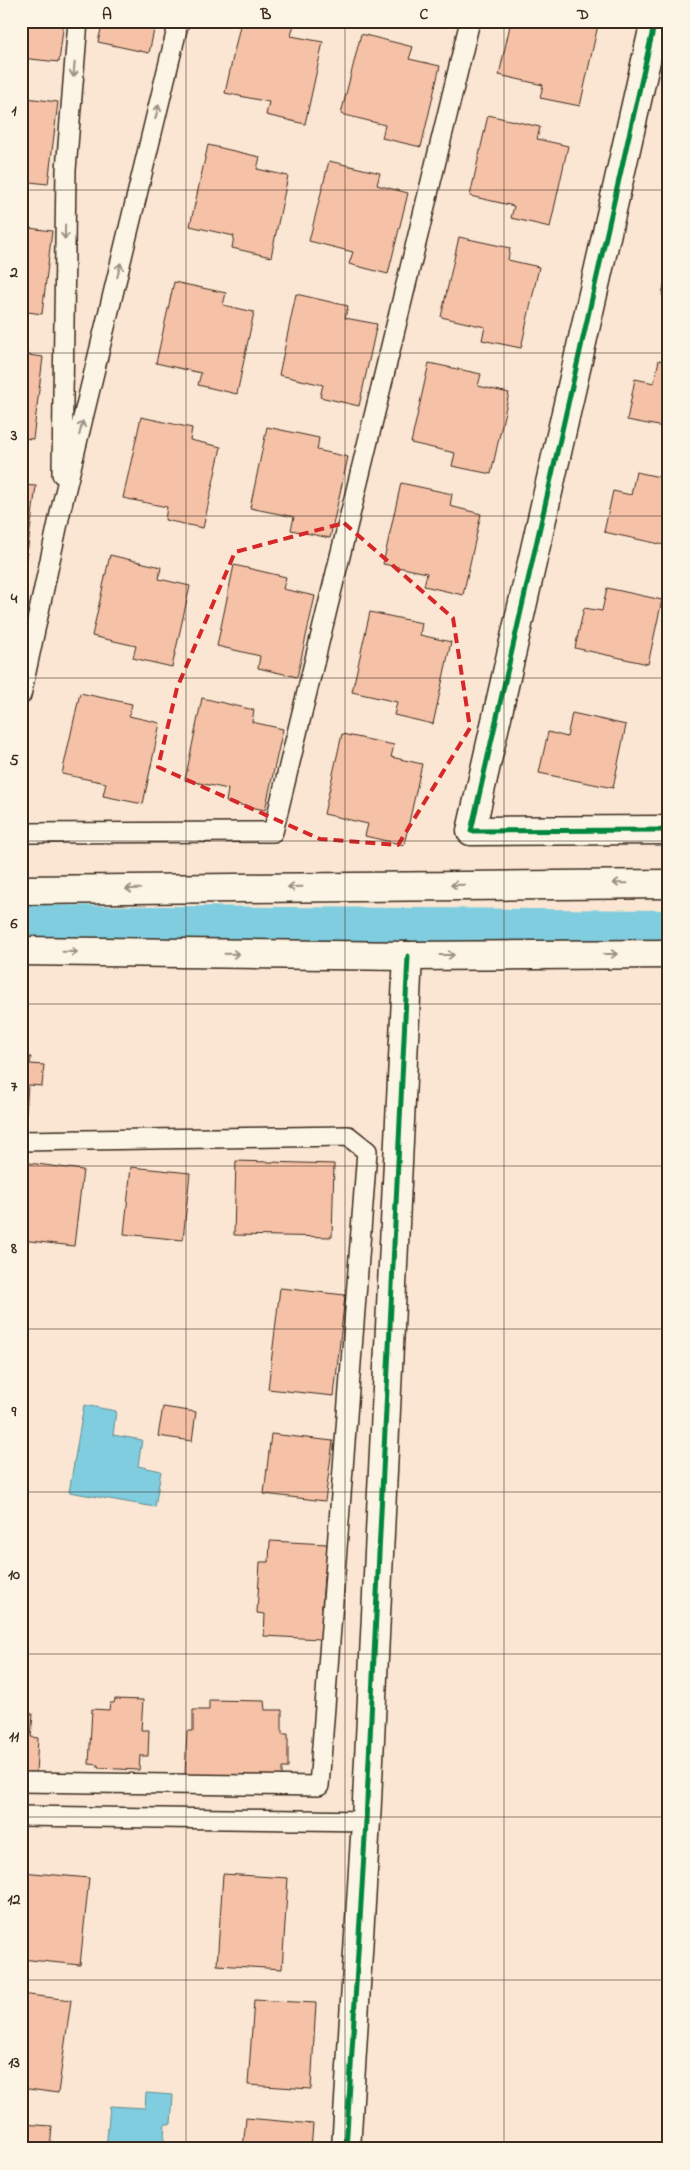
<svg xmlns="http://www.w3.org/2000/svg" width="690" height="2170" viewBox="0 0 690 2170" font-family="'Indie Flower',sans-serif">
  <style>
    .water { fill: #7fcdde; stroke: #648c91 }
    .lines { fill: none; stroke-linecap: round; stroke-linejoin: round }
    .canal { stroke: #7fcdde; stroke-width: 36 }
    .building { fill: #f6c2a7; stroke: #3b2a1e }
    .service-casing { stroke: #3b2a1e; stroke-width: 22 }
    .minor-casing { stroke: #3b2a1e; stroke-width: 31 }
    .tertiary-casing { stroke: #3b2a1e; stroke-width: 31 }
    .service { stroke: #fcf5e5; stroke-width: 19 }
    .minor { stroke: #fcf5e5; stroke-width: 28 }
    .tertiary { stroke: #fcf5e5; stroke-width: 28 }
    .cycleway-casing { stroke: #fcf5e5; stroke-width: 8 }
    .cycleway { stroke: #00873e; stroke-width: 5 }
    .oneway { stroke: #9c9082 }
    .marked { fill: none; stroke: #d62828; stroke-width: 4; stroke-dasharray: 10 6; stroke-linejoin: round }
    .grid { fill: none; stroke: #3b2a1e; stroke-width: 1; stroke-opacity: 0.55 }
    .neatline { fill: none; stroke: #3b2a1e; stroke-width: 2 }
    .grid-label { font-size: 16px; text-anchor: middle; font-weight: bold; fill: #3b2a1e }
  </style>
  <rect width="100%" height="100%" fill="#fae6d2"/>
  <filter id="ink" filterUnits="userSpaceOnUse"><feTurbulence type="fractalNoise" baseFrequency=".02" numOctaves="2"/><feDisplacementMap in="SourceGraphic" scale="10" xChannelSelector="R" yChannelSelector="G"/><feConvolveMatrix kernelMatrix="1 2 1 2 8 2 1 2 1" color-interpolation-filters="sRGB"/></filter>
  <g filter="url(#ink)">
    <g class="water">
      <polygon points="84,1405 116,1411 113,1435 142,1440 138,1466 161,1471 155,1507 69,1492"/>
      <polygon points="146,2093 173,2095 171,2124 165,2124 163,2149 106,2149 110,2106 145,2108"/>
    </g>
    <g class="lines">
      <polyline class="canal" points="21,923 669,928"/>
    </g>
    <g class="building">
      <polygon points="21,21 64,21 59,62 21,58"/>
      <polygon points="103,21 156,21 149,53 98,42"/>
      <polygon points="241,21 284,21 294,24 291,36 323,42 305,124 266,115 269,102 225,93"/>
      <polygon points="511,21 580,21 598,25 580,106 540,98 543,85 499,75"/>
      <polygon points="361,34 413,47 409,59 440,66 421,147 382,138 385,125 341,114"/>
      <polygon points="21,85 27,86 26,98 58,102 48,184 21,181"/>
      <polygon points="488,115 540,127 537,139 568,146 550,227 511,218 514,206 470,196"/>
      <polygon points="208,145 260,157 257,169 288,176 271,257 232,248 234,236 190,226"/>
      <polygon points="329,161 380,173 377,185 408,193 388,274 349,264 353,252 309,241"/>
      <polygon points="21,227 52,231 42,314 21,311"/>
      <polygon points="459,237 510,248 508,260 539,267 521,348 482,340 485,327 441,317"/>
      <polygon points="669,260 669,296 662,295"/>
      <polygon points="174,282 226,293 223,305 254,312 237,394 198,385 201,373 156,363"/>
      <polygon points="296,294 348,306 345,318 377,324 359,406 320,397 323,385 279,375"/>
      <polygon points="21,354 43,357 33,439 21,438"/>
      <polygon points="659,360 669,362 669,428 627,420 635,379 654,383"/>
      <polygon points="429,363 481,374 478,386 509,393 491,474 452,466 455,453 411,443"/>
      <polygon points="141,417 192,428 190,440 221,447 203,528 165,520 167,507 123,498"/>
      <polygon points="267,427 319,438 317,450 348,457 330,538 291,530 294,517 250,508"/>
      <polygon points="636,472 669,479 669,546 604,532 613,491 631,495"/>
      <polygon points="401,483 452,494 450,506 481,514 463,595 424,586 427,573 383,564"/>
      <polygon points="21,485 36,486 25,569 21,569"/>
      <polygon points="110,555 161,567 159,579 190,586 172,667 133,658 136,646 92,636"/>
      <polygon points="234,565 286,577 283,589 315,596 297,677 258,668 260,656 217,646"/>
      <polygon points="607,588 662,600 648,664 575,648 584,608 602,611"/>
      <polygon points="370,612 422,623 420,635 451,642 433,724 394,715 397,702 352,692"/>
      <polygon points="80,693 132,704 129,716 160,723 143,804 103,796 106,783 62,774"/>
      <polygon points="202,698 254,710 252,722 283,729 265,810 226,802 228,789 185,780"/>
      <polygon points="572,713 626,725 613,788 539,773 548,732 567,737"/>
      <polygon points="342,734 394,745 391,757 422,764 404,845 365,836 368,824 324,814"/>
      <polygon points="21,1056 31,1057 30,1064 44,1065 42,1086 28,1085 26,1113 21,1112"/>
      <polygon points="236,1161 334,1164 332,1237 234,1235"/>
      <polygon points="21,1162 83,1170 74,1246 21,1240"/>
      <polygon points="131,1167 190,1173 183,1240 124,1234"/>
      <polygon points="280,1288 345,1295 334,1396 268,1389"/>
      <polygon points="163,1407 196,1412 192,1441 158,1436"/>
      <polygon points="271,1434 333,1441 325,1501 264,1494"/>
      <polygon points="270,1541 327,1544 327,1548 334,1548 332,1576 324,1575 322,1608 329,1608 327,1636 321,1635 320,1639 264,1636 265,1614 257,1613 260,1562 269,1562"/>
      <polygon points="115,1699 143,1700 141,1730 149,1730 148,1756 140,1756 139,1770 98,1768 98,1765 89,1764 92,1709 109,1710 110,1703 114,1703"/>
      <polygon points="209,1700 264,1701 265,1710 282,1710 282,1734 288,1734 288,1768 282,1768 282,1776 185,1775 187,1731 193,1731 193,1710 209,1710"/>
      <polygon points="21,1713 33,1714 31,1737 38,1738 36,1773 29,1772 29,1779 21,1779"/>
      <polygon points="22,1872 89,1878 80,1965 21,1959"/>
      <polygon points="223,1874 288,1878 282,1969 217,1965"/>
      <polygon points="21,1994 71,2000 58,2093 21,2088"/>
      <polygon points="254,2000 316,2003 311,2089 248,2085"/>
      <polygon points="246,2118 313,2124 311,2149 243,2149"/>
      <polygon points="21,2124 52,2126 50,2149 21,2149"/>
    </g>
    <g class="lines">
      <g class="service-casing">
        <g id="service">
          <polyline points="62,474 66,170 78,21"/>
          <polyline points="21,695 61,509 179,21"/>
          <polyline points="21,833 273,832 470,21"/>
          <polyline points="21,1141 348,1136 367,1151 319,1786 21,1782"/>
          <polyline points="21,1816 366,1821"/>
        </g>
      </g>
      <g class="minor-casing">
        <g id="minor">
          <polyline points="655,21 471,831 669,830"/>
          <polyline points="346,2149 366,1821 408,956"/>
        </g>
      </g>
      <g class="tertiary-casing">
        <g id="tertiary">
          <polyline points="21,890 669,884"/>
          <polyline points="21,951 408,956 669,954"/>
        </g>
      </g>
      <use href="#service" class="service"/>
      <use href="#minor" class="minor"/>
      <use href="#tertiary" class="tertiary"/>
      <g class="cycleway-casing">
        <g id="cycleway">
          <polyline points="655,21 471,831 669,830"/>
          <polyline points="346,2149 366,1821 408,956"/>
        </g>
      </g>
      <use href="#cycleway" class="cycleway"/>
    </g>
    <defs><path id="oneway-shaft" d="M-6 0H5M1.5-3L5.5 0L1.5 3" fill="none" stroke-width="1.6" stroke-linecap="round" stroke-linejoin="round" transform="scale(1.25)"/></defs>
    <g class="oneway">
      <use href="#oneway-shaft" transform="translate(74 70) rotate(95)"/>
      <use href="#oneway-shaft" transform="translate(157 112) rotate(-76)"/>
      <use href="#oneway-shaft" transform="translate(65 232) rotate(91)"/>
      <use href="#oneway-shaft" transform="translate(119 270) rotate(-76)"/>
      <use href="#oneway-shaft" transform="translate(81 428) rotate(-76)"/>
      <use href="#oneway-shaft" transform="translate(620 883) rotate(-179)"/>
      <use href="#oneway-shaft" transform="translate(458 885) rotate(179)"/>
      <use href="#oneway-shaft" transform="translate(295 887) rotate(179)"/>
      <use href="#oneway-shaft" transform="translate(133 889) rotate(179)"/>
      <use href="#oneway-shaft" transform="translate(70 952) rotate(1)"/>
      <use href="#oneway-shaft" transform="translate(232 954) rotate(1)"/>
      <use href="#oneway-shaft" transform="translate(610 954)"/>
      <use href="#oneway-shaft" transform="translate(447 955)"/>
    </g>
  </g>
  <path class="marked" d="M344,523l109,95 17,110 -72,117 -78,-6 -162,-72 19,-79 58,-136z"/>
  <path class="grid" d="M186,21v2128M345,21v2128M504,21v2128M21,190h648M21,353h648M21,516h648M21,678h648M21,841h648M21,1004h648M21,1166h648M21,1329h648M21,1492h648M21,1654h648M21,1817h648M21,1980h648"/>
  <rect width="690" height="2170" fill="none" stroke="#fcf5e5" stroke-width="55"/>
  <rect x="28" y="28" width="634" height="2114" class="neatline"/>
  <g class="grid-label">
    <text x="107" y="19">A</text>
    <text x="266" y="19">B</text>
    <text x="424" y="19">C</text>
    <text x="583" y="19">D</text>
    <text x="14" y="115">1</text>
    <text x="14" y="277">2</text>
    <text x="14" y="440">3</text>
    <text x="14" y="603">4</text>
    <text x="14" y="765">5</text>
    <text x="14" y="928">6</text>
    <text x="14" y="1091">7</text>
    <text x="14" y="1253">8</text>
    <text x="14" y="1416">9</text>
    <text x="14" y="1579">10</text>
    <text x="14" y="1741">11</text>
    <text x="14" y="1904">12</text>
    <text x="14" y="2067">13</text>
  </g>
</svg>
